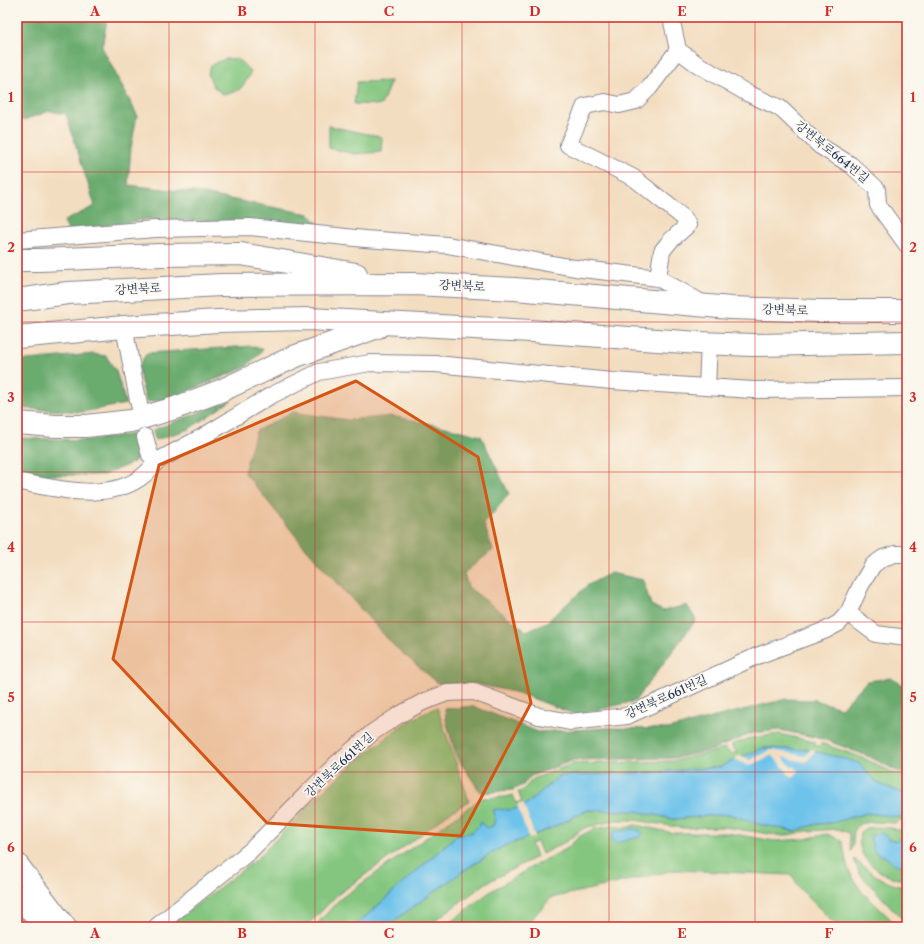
<svg xmlns="http://www.w3.org/2000/svg" width="924" height="944" viewBox="0 0 924 944" font-family="'Libre Caslon Text','Noto Serif KR',serif">
  <style>
    .green { fill: #84c67f; stroke: #507a6e }
    .forest { fill: #6bab6e; stroke: #436d66 }
    .water { fill: #6ec3eb; stroke: #4479a4 }
    .pier { fill: #f3ddc0 }
    .lines { fill: none; stroke-linecap: round; stroke-linejoin: round }
    .minor-casing { stroke: #87868f; stroke-width: 18 }
    .tertiary-casing { stroke: #87868f; stroke-width: 22 }
    .trunk-casing { stroke: #87868f; stroke-width: 24 }
    .minor { stroke: #fff; stroke-width: 16 }
    .tertiary { stroke: #fff; stroke-width: 20 }
    .trunk { stroke: #fff; stroke-width: 22 }
    .marked { fill: #d45514; fill-opacity: 0.2; stroke: #d45514; stroke-width: 3; stroke-linejoin: round }
    .grid { fill: none; stroke: #d62828; stroke-width: 1; stroke-opacity: 0.55 }
    .labels { text-anchor: middle; stroke-width: 3.5; stroke-linejoin: round; paint-order: stroke }
    .street-label { font-size: 12px; fill: #1b2f5e; stroke: #fbf7ec }
    .neatline { fill: none; stroke: #d62828; stroke-width: 1.5 }
    .grid-label { font-size: 13px; text-anchor: middle; font-weight: bold; fill: #d62828 }
  </style>
  <rect width="100%" height="100%" fill="#fbf7ec"/>
  <filter id="ink" filterUnits="userSpaceOnUse"><feTurbulence type="fractalNoise" baseFrequency=".025" numOctaves="2"/><feDisplacementMap in="SourceGraphic" scale="8" xChannelSelector="R" yChannelSelector="G"/><feConvolveMatrix kernelMatrix="1 2 1 2 8 2 1 2 1" color-interpolation-filters="sRGB"/></filter>
  <filter id="wash" filterUnits="userSpaceOnUse"><feTurbulence type="fractalNoise" baseFrequency=".012" numOctaves="4" result="noise"/><feDisplacementMap in="SourceGraphic" scale="16" xChannelSelector="R" yChannelSelector="G"/><feGaussianBlur stdDeviation="0.9" result="paint"/><feColorMatrix in="noise" values="0 0 0 0 0 0 0 0 0 0 0 0 0 0 0 0 0 1.4 0 .05"/><feComposite in="paint" operator="in"/></filter>
  <g filter="url(#wash)">
    <rect width="100%" height="100%" fill="#f3ddc0"/>
    <g class="green">
      <path d="M225,59h13l13,13c-8,15 -10,21 -29,22l-9,-8 -5,-12 3,-9z"/>
      <polygon points="391,81 381,105 354,104 357,82"/>
      <polygon points="329,126 382,137 381,152 354,154 329,148"/>
      <polygon points="437,707 469,801 446,815 415,839 337,895 306,927 170,927 177,920 257,859 317,797 351,766 402,725"/>
      <polygon points="779,734 816,742 814,745 818,746 821,743 863,758 907,779 907,795 877,783 858,763 834,756 808,750 764,748 733,760 721,767 658,772 559,776 528,803 513,810 494,810 495,819 493,826 469,833 458,834 354,927 314,927 340,899 482,798 506,797 513,795 516,803 522,802 518,792 522,791 533,779 572,764 674,761 712,752 725,748 731,754 737,752 731,745 751,738"/>
      <polygon points="588,810 636,811 674,819 729,814 758,824 794,831 816,824 831,823 867,813 907,818 907,825 904,824 905,821 900,820 896,823 871,822 859,824 854,831 853,845 851,851 849,833 838,829 807,831 783,836 724,827 683,828 635,820 616,820 584,828 567,841 542,854 537,842 531,844 536,857 486,883 426,927 383,927 402,915 466,869 502,847 549,829"/>
      <polygon points="635,825 673,833 728,833 774,841 805,839 827,834 842,841 848,869 861,891 899,927 840,927 833,922 800,889 792,875 675,870 551,898 524,927 444,927 491,891 537,864 566,849 580,836 594,829 613,826 624,828"/>
      <path d="M878,827l13,1 16,4v8l-6,-2 -5,3 -7,-2 -7,-6 3,23 20,10 2,-2v16c-17,0 -39,-13 -46,-29 -2,-7 -2,-12 -1,-19l6,-4z"/>
      <path d="M854,859c16,12 32,27 53,28v37l-48,-51z"/>
    </g>
    <g class="forest">
      <polygon points="17,17 157,17 156,21 107,20 102,47 137,115 131,148 128,185 198,193 309,214 320,225 150,219 68,231 64,221 95,206 66,114 50,111 21,121 17,121"/>
      <polygon points="252,346 263,350 246,367 169,399 146,402 138,367 147,353"/>
      <polygon points="93,354 106,356 116,371 126,404 82,412 17,408 17,361"/>
      <polygon points="232,400 189,429 155,440 153,430"/>
      <polygon points="293,412 348,420 392,416 450,428 481,436 509,494 484,524 493,550 464,573 468,587 526,631 547,622 588,585 611,573 643,580 651,605 663,611 687,605 696,620 635,701 577,715 518,693 476,684 439,684 393,645 303,545 244,472 256,431"/>
      <polygon points="136,434 140,454 134,462 104,475 48,475 17,468 17,438 87,440"/>
      <polygon points="891,678 906,687 907,691 907,776 870,757 823,739 780,730 753,733 712,750 675,758 574,760 531,776 523,785 513,790 481,793 456,756 446,720 445,709 473,706 538,732 607,728 668,729 786,699 815,700 841,708 867,681"/>
    </g>
    <g class="water">
      <path d="M764,748l44,2 26,6 25,7 18,20 30,12v23l-40,-5 -36,10 -15,1 -22,7 -36,-7 -29,-10 -55,5 -38,-8 -48,-1 -39,19 -47,18 -36,22 -64,46 -19,12h-29l104,-93c14,-1 15,0 23,-12l5,6 7,-2 2,-7 -1,-10 18,1 16,-7 31,-27 99,-4 63,-5 12,-7z"/>
      <path d="M634,829l7,2 1,3 -2,3c-9,1 -15,5 -24,6l-4,-3v-6l2,-2z"/>
      <polygon points="882,833 889,839 896,841 901,838 907,840 907,864 905,867 892,863 885,856 878,855 873,848 870,836"/>
    </g>
    <g class="pier">
      <polygon points="811,749 816,750 806,762 782,757 792,768 794,766 799,771 792,778 787,773 788,772 772,755 749,766 735,759 740,755 750,760 771,750 805,756"/>
      <polygon points="523,803 535,837 529,839 517,805"/>
    </g>
  </g>
  <g filter="url(#ink)">
    <g class="lines">
      <g class="minor-casing">
        <g id="minor">
          <polyline points="671,17 678,50 697,64 747,93 780,108 820,146 851,165 877,189 878,205 907,245"/>
          <polyline points="17,240 155,229 250,227 365,239 447,245 575,268 658,278 702,303"/>
          <polyline points="658,278 662,251 671,240 688,225 684,218 634,178 568,145 585,106 605,102 619,105 636,101 650,87 678,50"/>
          <polyline points="124,327 139,405"/>
          <polyline points="707,387 709,343"/>
          <polyline points="145,437 150,455 157,461 202,437 270,396 319,372 370,363 436,364 612,381 753,390 907,388"/>
          <path d="M17,481c38,8 94,22 127,-6 5,-4 9,-9 13,-14"/>
          <polyline points="848,613 876,634 907,638"/>
          <polyline points="156,927 250,851 336,764 373,732 399,715 423,702 447,693 474,692 539,716 570,722 627,716 757,656 826,630 839,623 848,613 861,585 873,565 883,558 895,554 907,554"/>
        </g>
      </g>
      <g class="tertiary-casing">
        <g id="tertiary">
          <polyline points="17,863 66,927"/>
          <polyline points="17,894 43,927"/>
        </g>
      </g>
      <g class="trunk-casing">
        <g id="trunk">
          <polyline points="17,260 40,260 160,255 241,254 356,274"/>
          <polyline points="17,300 68,293 221,285 414,284 515,289 731,308 822,311 907,311"/>
          <polyline points="17,337 124,327 218,321 309,319 531,331 699,343 753,345 907,342"/>
          <polyline points="17,423 55,426 86,426 131,421 175,408 220,391 296,356 378,327"/>
        </g>
      </g>
      <use href="#minor" class="minor"/>
      <use href="#tertiary" class="tertiary"/>
      <use href="#trunk" class="trunk"/>
    </g>
  </g>
  <path class="marked" d="M356,381l122,76 53,246 -70,133 -194,-13 -154,-164 46,-194z"/>
  <path class="grid" d="M169,17v910M315,17v910M462,17v910M609,17v910M755,17v910M17,172h890M17,322h890M17,472h890M17,622h890M17,772h890"/>
  <g class="labels">
    <g class="street-label">
      <text transform="translate(832 152) rotate(39)" y="4">강변북로664번길</text>
      <text transform="translate(462 286) rotate(3)" y="4">강변북로</text>
      <text transform="translate(138 289) rotate(-3)" y="4">강변북로</text>
      <text transform="translate(785 310) rotate(2)" y="4">강변북로</text>
      <text transform="translate(666 697) rotate(-24)" y="4">강변북로661번길</text>
      <text transform="translate(339 765) rotate(-43)" y="4">강변북로661번길</text>
    </g>
  </g>
  <rect width="924" height="944" fill="none" stroke="#fbf7ec" stroke-width="44"/>
  <rect x="22" y="22" width="880" height="900" class="neatline"/>
  <g class="grid-label">
    <text x="95" y="16">A</text>
    <text x="242" y="16">B</text>
    <text x="389" y="16">C</text>
    <text x="535" y="16">D</text>
    <text x="682" y="16">E</text>
    <text x="829" y="16">F</text>
    <text x="11" y="102">1</text>
    <text x="913" y="102">1</text>
    <text x="11" y="252">2</text>
    <text x="913" y="252">2</text>
    <text x="11" y="402">3</text>
    <text x="913" y="402">3</text>
    <text x="11" y="552">4</text>
    <text x="913" y="552">4</text>
    <text x="11" y="702">5</text>
    <text x="913" y="702">5</text>
    <text x="11" y="852">6</text>
    <text x="913" y="852">6</text>
    <text x="95" y="938">A</text>
    <text x="242" y="938">B</text>
    <text x="389" y="938">C</text>
    <text x="535" y="938">D</text>
    <text x="682" y="938">E</text>
    <text x="829" y="938">F</text>
  </g>
</svg>
